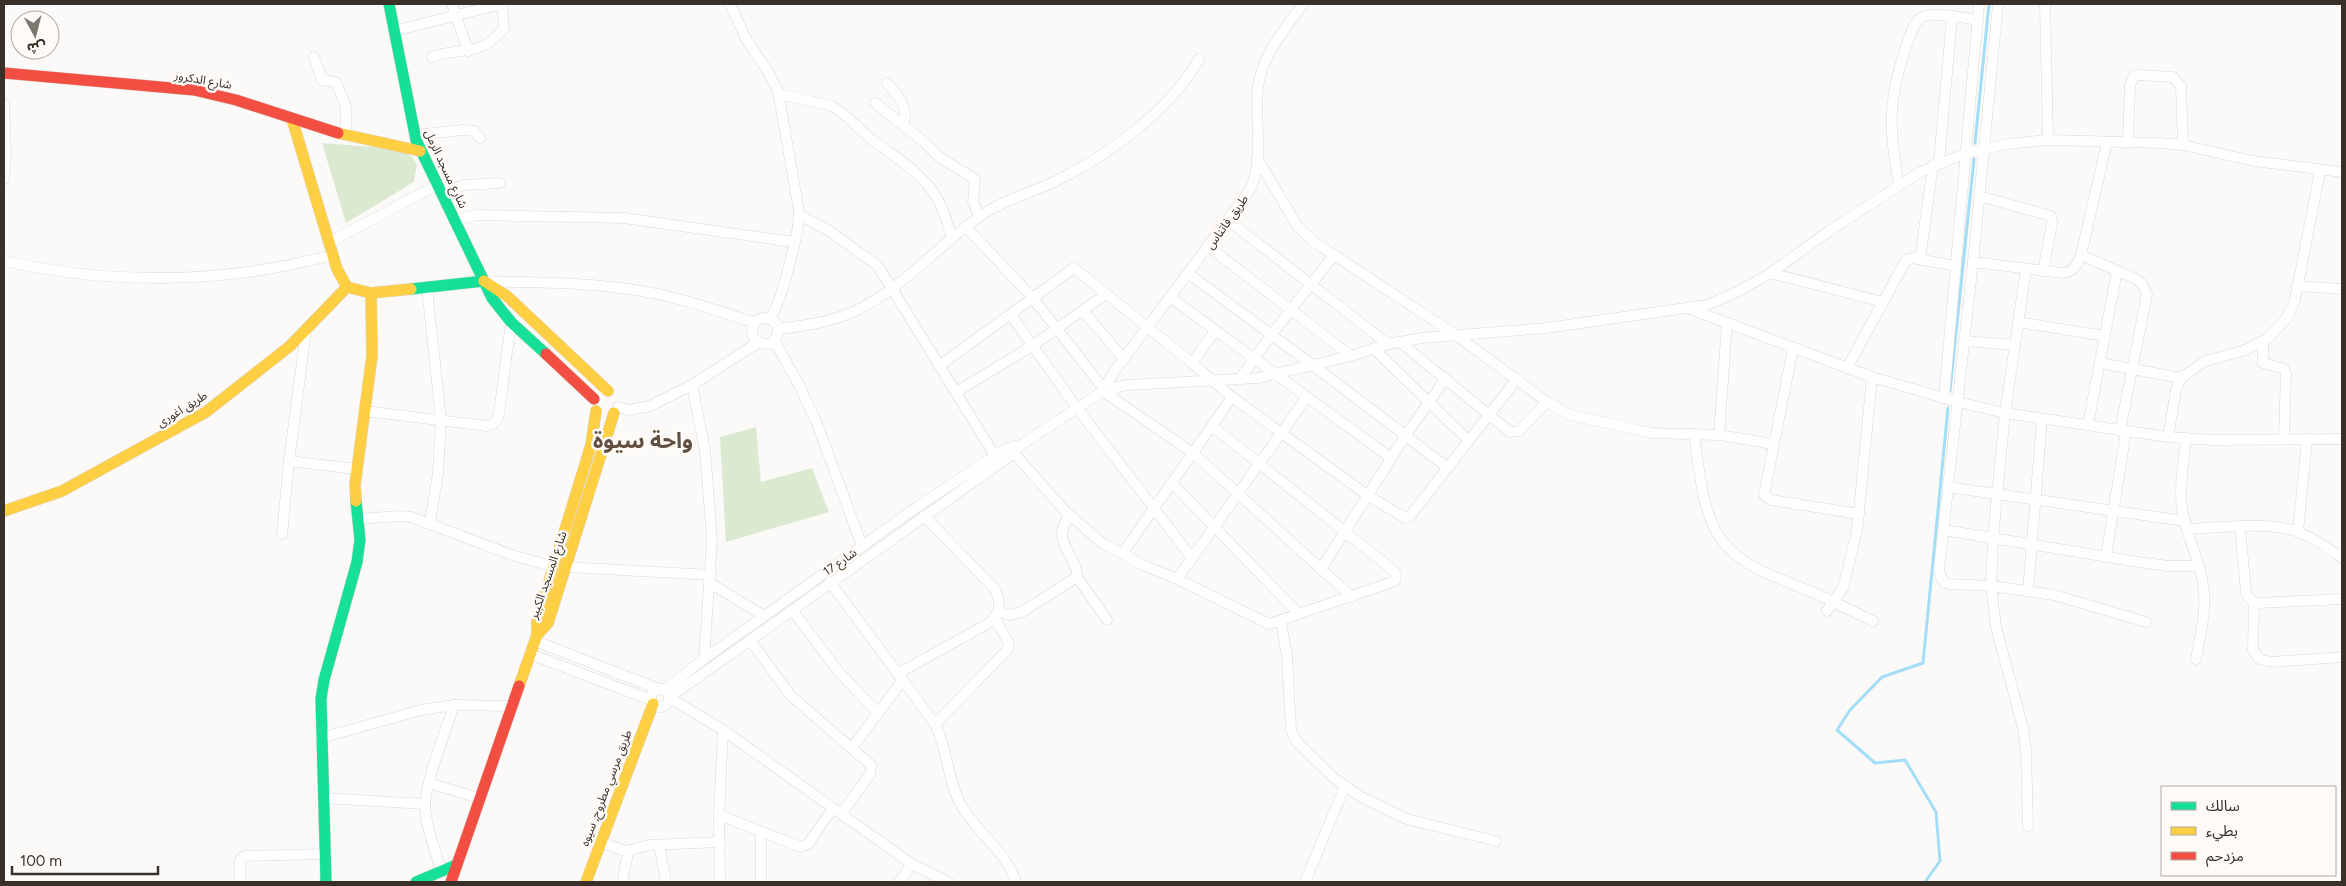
<svg xmlns="http://www.w3.org/2000/svg" width="2346" height="886" viewBox="0 0 2346 886" font-family="Figtree,'Noto Sans Arabic',sans-serif">
  <style>
    .green { fill: #dae9d0 }
    .lines { fill: none; stroke-linecap: round; stroke-linejoin: round }
    .stream { stroke: #a3def9; stroke-width: 3 }
    .street-casing { stroke: #dcd6d1; stroke-width: 11 }
    .fast-casing { stroke: #dcd6d1; stroke-width: 12 }
    .slow-casing { stroke: #dcd6d1; stroke-width: 12 }
    .jam-casing { stroke: #dcd6d1; stroke-width: 12 }
    .street { stroke: #fffefe; stroke-width: 10 }
    .fast { stroke: #16e098; stroke-width: 11 }
    .slow { stroke: #ffcf43; stroke-width: 11 }
    .jam { stroke: #f24e42; stroke-width: 11 }
    .labels { text-anchor: middle; stroke-width: 5; stroke-linejoin: round; paint-order: stroke }
    .street-label { font-size: 12px; fill: #383029; stroke: #fefaf6 }
    .town-label { font-size: 22px; font-weight: bold; fill: #615041; stroke: #fefaf6 }
  </style>
  <rect width="100%" height="100%" fill="#fcfaf8"/>
  <g class="green">
    <polygon points="322,143 398,149 411,156 417,164 414,182 346,223"/>
    <polygon points="756,427 761,482 812,468 829,512 726,542 720,437"/>
  </g>
  <g class="lines">
    <g class="stream">
      <polyline points="1975,143 1989,4"/>
      <polyline points="1950,391 1974,159"/>
      <polyline points="1925,882 1940,861 1936,812 1905,760 1875,763 1837,730 1850,710 1882,677 1923,663 1948,408"/>
    </g>
    <g class="street-casing">
      <g id="street">
        <polyline points="452,4 468,51"/>
        <path d="M730,4l16,35 21,31 11,21 19,109c1,5 2,11 2,16 -1,18 -18,91 -30,103"/>
        <polyline points="1998,4 1973,262 1939,569 1940,576 1945,583 1949,584 1991,586 2054,595 2146,622"/>
        <polyline points="2045,4 2048,140"/>
        <polyline points="394,31 501,4"/>
        <polyline points="314,57 322,80 336,82 346,107 346,134"/>
        <path d="M432,57c30,-11 49,1 72,-29l-2,-24"/>
        <path d="M887,83c11,12 23,25 16,42"/>
        <path d="M778,94l54,12c14,8 26,22 39,33 22,17 49,32 64,56 9,13 12,29 17,43"/>
        <polyline points="875,103 924,142 939,157 975,179 973,201 979,217"/>
        <polyline points="4,104 6,155 4,179"/>
        <polyline points="414,135 463,130 474,131 480,138"/>
        <polyline points="2128,143 2130,86 2133,77 2138,75 2173,77 2181,86 2183,145"/>
        <polyline points="1257,158 1298,227 1314,242 1456,335 1547,402 1571,415 1651,433 1719,435 1773,444"/>
        <polyline points="1939,162 1952,17"/>
        <path d="M1899,185c-11,-58 -11,-87 9,-144 3,-8 7,-22 16,-25 12,-4 41,2 54,4"/>
        <polyline points="440,192 464,185 500,183"/>
        <polyline points="1979,196 2051,216 2052,223 2043,271"/>
        <polyline points="799,215 828,230 878,266 995,456"/>
        <polyline points="454,220 477,215 624,218 794,242"/>
        <polyline points="1229,221 1388,344"/>
        <polyline points="966,227 1032,297 1104,389"/>
        <polyline points="328,243 437,185"/>
        <polyline points="1209,247 1351,356"/>
        <polyline points="2081,255 2136,279 2142,284 2147,294 2120,431"/>
        <polyline points="1920,259 1933,165"/>
        <path d="M4,261c108,24 221,23 328,-6"/>
        <path d="M1973,262l90,11c11,-1 14,-8 18,-18l26,-113"/>
        <polyline points="2026,269 2005,413 1993,538 1991,586 1996,627 2023,728 2026,750 2028,826"/>
        <polyline points="1770,273 1883,302"/>
        <polyline points="1189,274 1314,366 1448,468"/>
        <path d="M486,281c50,2 100,1 149,9 41,6 81,20 120,33"/>
        <polyline points="2297,286 2342,289"/>
        <polyline points="427,288 441,420 438,473 430,523"/>
        <polyline points="1171,298 1391,458"/>
        <polyline points="1690,309 1872,377 1958,402 2005,413 2168,437 2212,440 2342,439"/>
        <polyline points="1083,311 1124,359"/>
        <polyline points="1010,314 1077,408 1192,558"/>
        <circle cx="765" cy="331" r="13"/>
        <polyline points="2018,322 2105,336"/>
        <path d="M778,329c26,-3 53,-7 77,-18 51,-24 86,-70 133,-100 20,-12 44,-19 66,-29 52,-25 117,-72 145,-123"/>
        <polyline points="1215,331 1192,363 1232,397 1367,495 1405,518 1410,516 1517,379"/>
        <polyline points="774,340 800,387 818,426 862,546"/>
        <polyline points="1964,341 2015,345"/>
        <polyline points="2263,341 2263,363 2284,369 2286,374 2284,439"/>
        <polyline points="1400,342 1510,432 1519,431 1547,402"/>
        <polyline points="1373,348 1469,441"/>
        <polyline points="1793,348 1764,495 1771,500 1859,514"/>
        <polyline points="2100,363 2181,378"/>
        <polyline points="939,366 1074,268 1192,363"/>
        <polyline points="1847,368 1906,260 1912,258 1956,266"/>
        <polyline points="1239,380 1272,334 1334,255"/>
        <polyline points="692,385 705,450 712,540 704,659"/>
        <polyline points="956,392 1032,346 1106,294"/>
        <polyline points="1104,392 1193,453 1352,597"/>
        <polyline points="1108,394 1117,387 1128,385 1258,378 1351,356 1388,344 1422,338 1547,328 1707,305 1739,291 1772,272 1829,231 1920,172 1966,153 2007,144 2048,140 2161,143 2183,145 2253,161 2342,172"/>
        <polyline points="1944,398 1979,4"/>
        <polyline points="618,407 629,410 650,406 692,385 759,342"/>
        <path d="M365,411l122,15c8,-2 10,-5 12,-13l12,-91"/>
        <polyline points="2088,425 2117,271"/>
        <path d="M1694,434c5,33 8,83 30,109 22,27 63,38 93,51 19,9 37,18 56,27"/>
        <polyline points="1719,435 1727,323"/>
        <polyline points="2168,437 2176,390 2181,378 2205,361 2243,351 2267,339 2286,319 2295,300 2320,171"/>
        <path d="M2186,438c-2,23 -7,47 -4,70 3,24 15,46 20,70 6,27 -1,55 -6,81"/>
        <polyline points="1014,453 1064,510 1102,543 1143,565 1177,579 1269,624 1395,581 1396,574 1393,570 1212,426"/>
        <polyline points="289,461 356,469"/>
        <polyline points="1172,483 1299,614"/>
        <polyline points="1948,487 2185,521"/>
        <polyline points="358,519 399,516 411,517 512,555 554,567"/>
        <polyline points="2240,527 2246,593 2251,600 2258,603 2342,599"/>
        <path d="M2187,529c31,-1 71,-7 101,0 19,4 38,18 54,29"/>
        <polyline points="1944,530 2138,562 2168,566 2199,566"/>
        <polyline points="2298,532 2307,439"/>
        <polyline points="282,534 289,461 306,331"/>
        <polyline points="1122,554 1232,397"/>
        <polyline points="2106,557 2126,432"/>
        <polyline points="567,567 711,575"/>
        <polyline points="1321,569 1406,435 1446,378"/>
        <polyline points="1077,577 1107,620"/>
        <polyline points="1177,579 1307,397"/>
        <path d="M830,582l105,142c13,26 12,56 26,81 15,27 46,47 55,77"/>
        <polyline points="710,583 764,616"/>
        <polyline points="2028,591 2042,419"/>
        <polyline points="2254,602 2253,650 2259,659 2272,662 2342,657"/>
        <polyline points="792,610 838,671 878,713"/>
        <path d="M998,611l12,4 12,-3 55,-35c1,-15 -15,-28 -15,-43 0,-6 4,-13 7,-19"/>
        <polyline points="1827,611 1843,588 1857,531 1872,377"/>
        <polyline points="1281,622 1287,656 1291,730 1297,742 1334,778 1361,797 1407,819 1496,841"/>
        <polyline points="750,640 791,696 871,765 870,774 842,813"/>
        <polyline points="535,641 659,689"/>
        <polyline points="530,654 651,700"/>
        <path d="M897,674l92,-51c12,-10 12,-20 6,-34l-71,-73"/>
        <circle cx="660" cy="698" r="9"/>
        <polyline points="664,690 704,659 917,507 1007,448 1021,445"/>
        <path d="M670,697l340,-241 11,-11 82,-54 10,-18 137,-183c15,-31 4,-70 8,-103 4,-32 27,-58 45,-83"/>
        <polyline points="670,698 723,730 912,864 948,882"/>
        <polyline points="935,724 1008,649 1009,644 995,618"/>
        <polyline points="321,738 421,710 454,705 511,706"/>
        <polyline points="852,748 902,681"/>
        <polyline points="429,783 479,798"/>
        <polyline points="324,798 425,804"/>
        <polyline points="719,815 801,847 808,844 833,808"/>
        <polyline points="761,832 761,882"/>
        <polyline points="600,842 625,851 649,845 720,842"/>
        <polyline points="659,845 666,882"/>
        <path d="M441,870c-6,-21 -15,-42 -16,-64 0,-23 21,-76 29,-101"/>
        <polyline points="240,882 240,860 244,856 325,854"/>
        <polyline points="624,882 623,876 629,850"/>
        <polyline points="720,882 719,816 723,730"/>
        <polyline points="899,882 912,864"/>
        <polyline points="1305,882 1345,786"/>
      </g>
    </g>
    <g class="fast-casing">
      <g id="fast">
        <polyline points="389,4 416,140 492,298 511,322 546,354"/>
        <polyline points="411,289 484,281"/>
        <polyline points="326,882 321,699 324,680 357,562 360,540 356,501"/>
        <polyline points="416,882 456,865"/>
      </g>
    </g>
    <g class="slow-casing">
      <g id="slow">
        <polyline points="292,119 337,269 347,287 371,293 411,289"/>
        <polyline points="338,133 420,151"/>
        <polyline points="484,281 507,296 608,391"/>
        <polyline points="356,501 355,485 372,356 371,293"/>
        <polyline points="4,511 62,491 206,412 290,346 347,287"/>
        <polyline points="537,635 548,623 614,413"/>
        <polyline points="519,686 537,635 537,621 591,445 596,411"/>
        <polyline points="586,882 653,704"/>
      </g>
    </g>
    <g class="jam-casing">
      <g id="jam">
        <polyline points="4,73 194,90 236,100 338,133"/>
        <polyline points="546,354 594,399"/>
        <polyline points="451,882 519,686"/>
      </g>
    </g>
    <use href="#street" class="street"/>
    <use href="#fast" class="fast"/>
    <use href="#slow" class="slow"/>
    <use href="#jam" class="jam"/>
  </g>
  <g class="labels">
    <g class="street-label">
      <text transform="translate(203 80) rotate(10)" y="4">شارع الدكرور</text>
      <text transform="translate(446 169) rotate(65)" y="4">شارع مسجد الرمل</text>
      <text transform="translate(1227 222) rotate(-54)" y="4">طريق فاتناس</text>
      <text transform="translate(182 409) rotate(-32)" y="4">طريق اغورى</text>
      <text transform="translate(840 562) rotate(-35)" y="4">شارع 17</text>
      <text transform="translate(548 575) rotate(-71)" y="4">شارع المسجد الكبير</text>
      <text transform="translate(606 788) rotate(-69)" y="4">طريق مرسي مطروح, سيوه</text>
    </g>
    <g class="town-label">
      <text x="643" y="448">واحة سيوة</text>
    </g>
  </g>
  <rect width="2346" height="886" fill="none" stroke="#383029" stroke-width="10"/>
  <rect x="2161" y="786" width="175" height="90" fill="#fefaf6" stroke="#afa9a4"/>
  <rect x="2171" y="802" width="25" height="8" fill="#16e098" stroke="#afa9a4"/>
  <text x="2206" y="811" font-size="15" fill="#383029">سالك</text>
  <rect x="2171" y="827" width="25" height="8" fill="#ffcf43" stroke="#afa9a4"/>
  <text x="2206" y="836" font-size="15" fill="#383029">بطيء</text>
  <rect x="2171" y="852" width="25" height="8" fill="#f24e42" stroke="#afa9a4"/>
  <text x="2206" y="861" font-size="15" fill="#383029">مزدحم</text>
  <g transform="translate(35 35) rotate(173)"><circle r="24" fill="#fefaf6" stroke="#afa9a4"/>
  <path d="M0-4L9 19L0 12L-9 19Z" fill="#7d7771"/>
  <text y="-8" font-size="14" font-weight="bold" text-anchor="middle" fill="#383029">ش</text>
  </g>
  <path d="M12 866v8h146v-8" fill="none" stroke="#383029" stroke-width="2.5"/>
  <text x="20" y="866" font-size="15" fill="#383029" stroke="#fefaf6" stroke-width="4" paint-order="stroke">100 m</text>
</svg>
